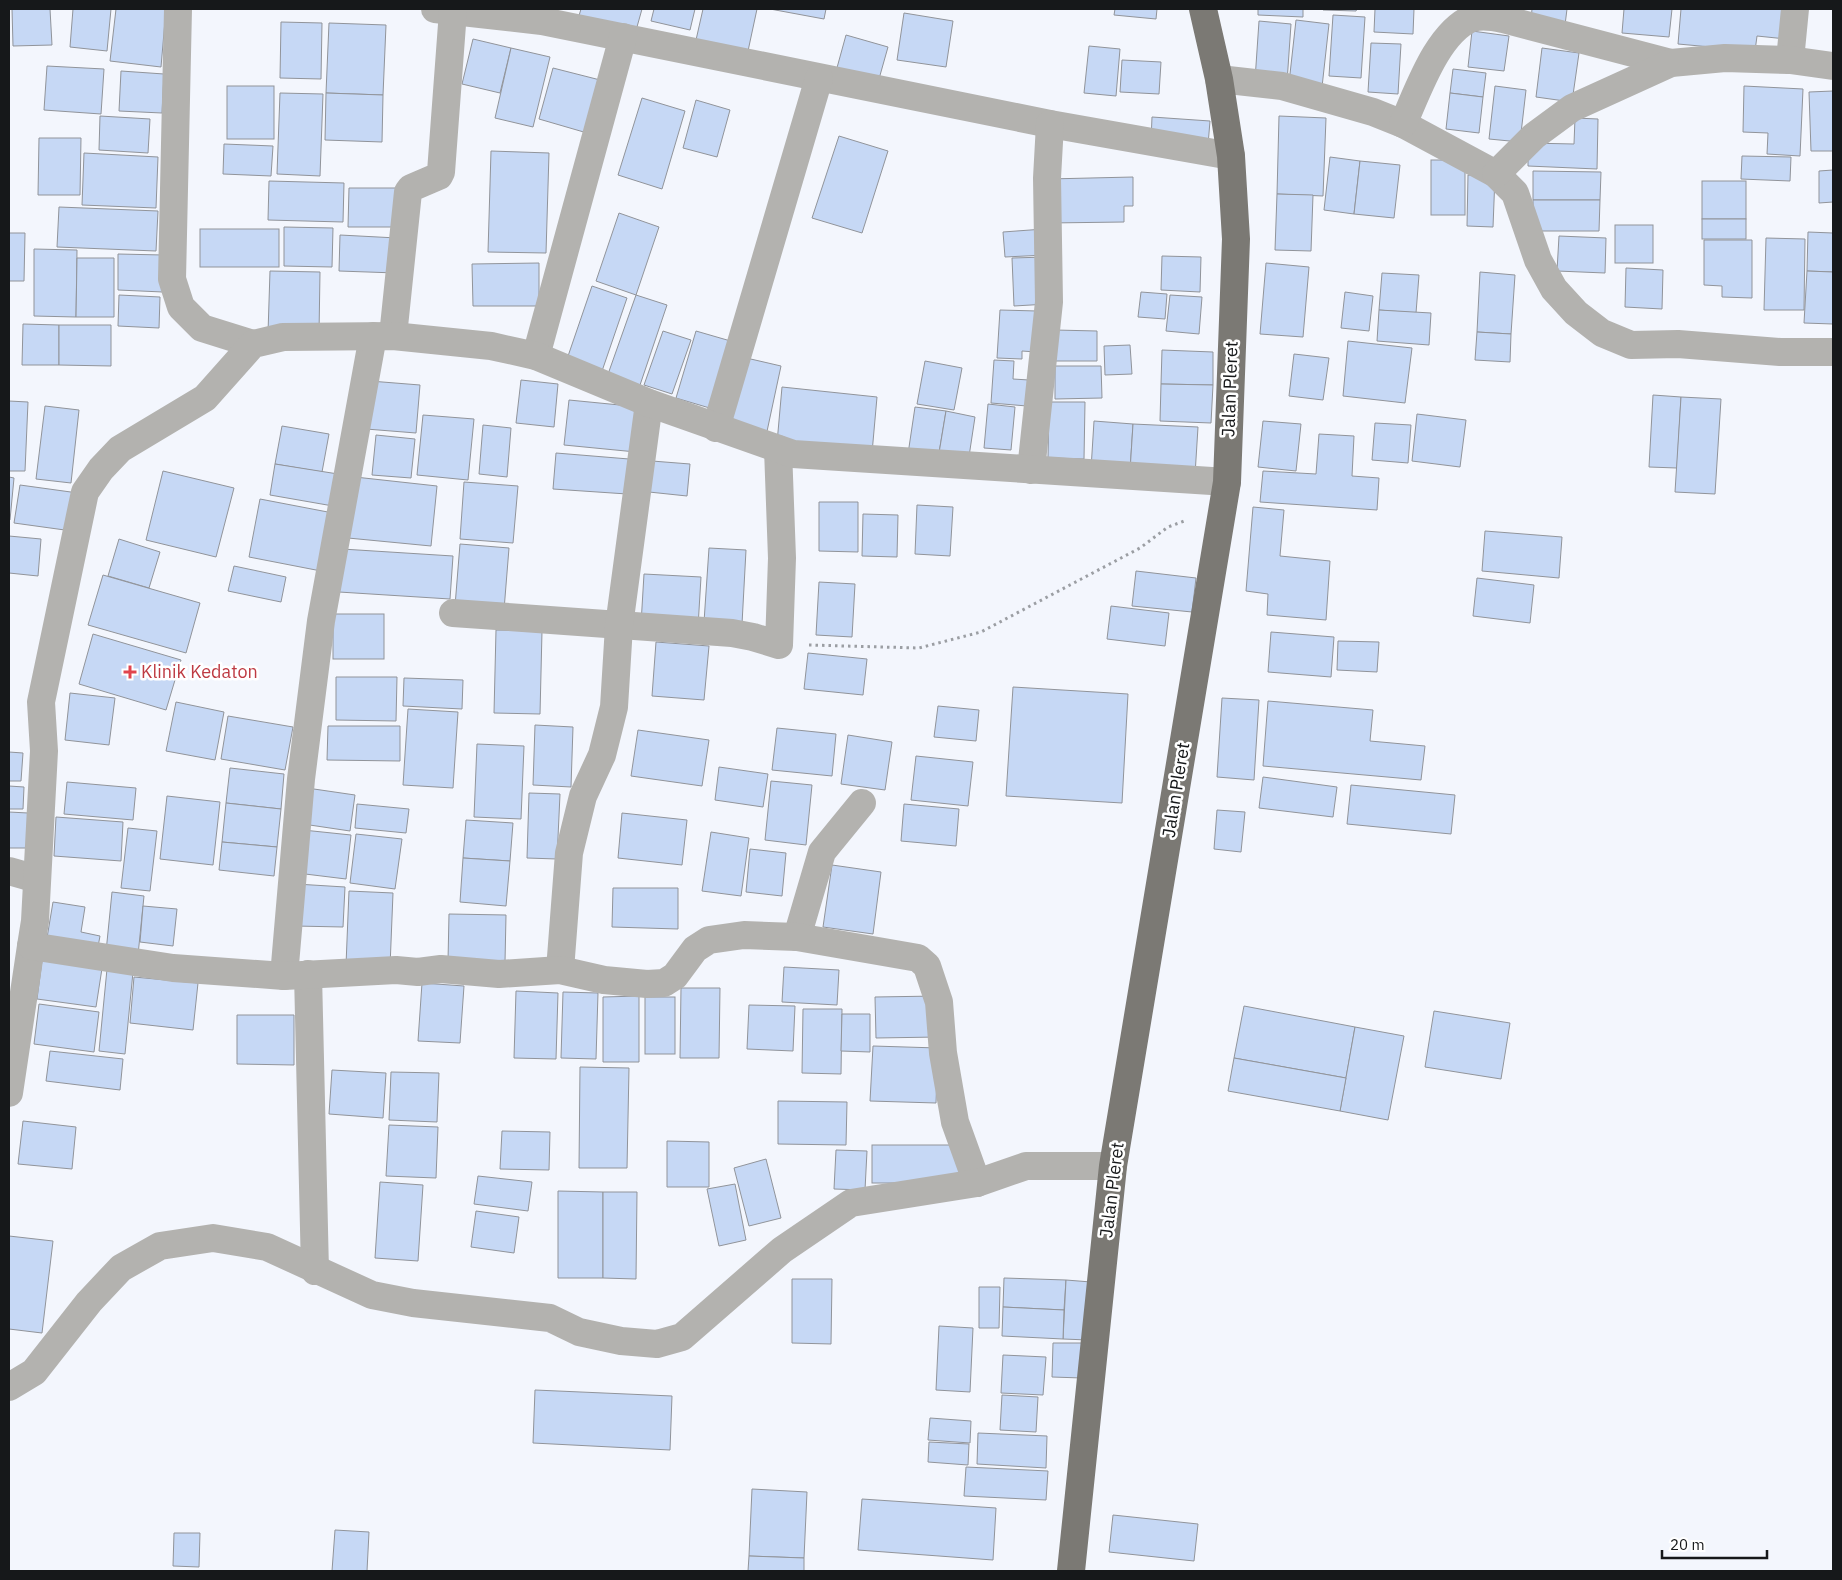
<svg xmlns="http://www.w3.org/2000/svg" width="1842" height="1580" viewBox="0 0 1842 1580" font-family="'IBM Plex Sans',sans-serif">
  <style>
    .building { fill: #c6d8f5; stroke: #91949a }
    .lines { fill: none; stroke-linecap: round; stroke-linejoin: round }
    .path { stroke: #9b9ea3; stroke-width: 3; stroke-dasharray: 2.5 4; stroke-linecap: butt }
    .minor { stroke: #b3b2af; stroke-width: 28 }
    .major { stroke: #7b7974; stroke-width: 28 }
    .health-dot { fill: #e0444e; stroke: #fff; stroke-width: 2 }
    .labels { text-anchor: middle; stroke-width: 5; stroke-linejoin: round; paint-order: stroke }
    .street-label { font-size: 18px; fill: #16181a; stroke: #fff }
    .health-label { font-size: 18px; fill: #be3a42; stroke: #fff; text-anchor: start }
  </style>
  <rect width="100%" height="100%" fill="#f3f6fd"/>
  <g class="building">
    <polygon points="12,9 50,9 52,45 13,46"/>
    <polygon points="73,9 111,9 107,51 70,47"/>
    <polygon points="116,9 166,9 161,67 110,61"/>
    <polygon points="581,9 642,9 635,34 578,19"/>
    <polygon points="654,9 695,9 690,30 651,21"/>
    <polygon points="703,9 757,9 748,51 696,40"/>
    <polygon points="770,9 826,9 824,19"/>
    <polygon points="1115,9 1157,9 1156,19 1114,15"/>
    <polygon points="1258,9 1303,9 1303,17 1258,15"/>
    <polygon points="1323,9 1357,9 1356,11 1323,10"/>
    <polygon points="1375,9 1414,9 1413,34 1374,32"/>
    <polygon points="1532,9 1567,9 1565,25 1531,20"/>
    <polygon points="1624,9 1672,9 1669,37 1622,33"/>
    <polygon points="1681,9 1788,9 1786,39 1757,36 1755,51 1678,44"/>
    <polygon points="904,13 953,21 946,67 897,60"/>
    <polygon points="1333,15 1365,17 1361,78 1329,76"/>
    <polygon points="1296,20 1329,24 1322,87 1289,83"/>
    <polygon points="1259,21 1291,24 1287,82 1255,80"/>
    <polygon points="281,22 322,23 321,79 280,78"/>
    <polygon points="329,23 386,25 383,95 326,93"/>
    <polygon points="1472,31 1509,36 1504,71 1468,67"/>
    <polygon points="846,35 888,47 877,86 835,75"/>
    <polygon points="473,39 511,48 500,93 462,84"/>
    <polygon points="1371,43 1401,44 1398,94 1368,92"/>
    <polygon points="1089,46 1120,49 1116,96 1084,93"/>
    <polygon points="511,48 550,57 533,127 495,118"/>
    <polygon points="1542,48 1579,53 1572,102 1536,97"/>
    <polygon points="1122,60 1161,62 1159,94 1120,92"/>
    <polygon points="47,66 104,69 101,114 44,110"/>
    <polygon points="553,68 608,82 594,135 539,119"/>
    <polygon points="1453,69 1486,73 1483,97 1450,93"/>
    <polygon points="121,71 164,74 162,113 119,111"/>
    <rect x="227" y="86" width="47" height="53"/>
    <polygon points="1495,86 1526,90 1520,142 1489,139"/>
    <polygon points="1744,86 1803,89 1800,156 1767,154 1768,133 1743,132"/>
    <polygon points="1833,91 1833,151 1811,151 1809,92"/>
    <polygon points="280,93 323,94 320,176 277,174"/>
    <polygon points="326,93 383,95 382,142 325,140"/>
    <polygon points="1450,93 1483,97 1479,133 1446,129"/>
    <polygon points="642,98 685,111 662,189 618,175"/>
    <polygon points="696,100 730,110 717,157 683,148"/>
    <polygon points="100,116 150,119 148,153 99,150"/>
    <polygon points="1279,116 1326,118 1323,196 1277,194"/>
    <polygon points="1152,117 1210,121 1208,145 1151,141"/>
    <polygon points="1575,118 1598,119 1597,169 1528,166 1528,143 1574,144"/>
    <polygon points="839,136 888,151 862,233 812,218"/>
    <polygon points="39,138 81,138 80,195 38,195"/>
    <polygon points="224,144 273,146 271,176 223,174"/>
    <polygon points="491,151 549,153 546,253 488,252"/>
    <polygon points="84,153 158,157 156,208 82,205"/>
    <polygon points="1742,156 1791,157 1790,181 1741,179"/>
    <polygon points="1330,157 1360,161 1354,214 1324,210"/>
    <rect x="1431" y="160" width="34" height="55"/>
    <polygon points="1360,161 1400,165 1394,218 1354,214"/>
    <polygon points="1833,170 1833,202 1819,203 1819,171"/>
    <polygon points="1533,171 1601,172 1600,200 1533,200"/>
    <polygon points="1468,175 1495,176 1493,227 1467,226"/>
    <polygon points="1133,177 1133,206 1124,206 1124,222 1049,223 1048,179"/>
    <polygon points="269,181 344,183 343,222 268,220"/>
    <rect x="1702" y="181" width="44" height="38"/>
    <polygon points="349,188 399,188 398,227 348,227"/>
    <polygon points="1277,194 1313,195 1311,251 1275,250"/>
    <polygon points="1533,200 1600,200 1599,231 1533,231"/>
    <polygon points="59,207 158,211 156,251 57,247"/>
    <polygon points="619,213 659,227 636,295 596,281"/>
    <rect x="1702" y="219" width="44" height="20"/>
    <rect x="1615" y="225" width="38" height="38"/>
    <polygon points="284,227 333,228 332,267 284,266"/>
    <rect x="200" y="229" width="79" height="38"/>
    <polygon points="1044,229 1046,255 1005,257 1003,232"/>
    <polygon points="1808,232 1833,233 1833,272 1807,271"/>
    <polygon points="9,233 25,233 24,281 9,281"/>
    <polygon points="340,235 397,238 396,273 339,271"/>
    <polygon points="1559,236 1606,238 1605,273 1557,271"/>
    <polygon points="1766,238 1805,239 1804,310 1764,310"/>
    <polygon points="1704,240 1752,240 1752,298 1722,297 1722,286 1704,285"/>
    <polygon points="34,249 77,250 76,317 34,316"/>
    <polygon points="118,254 163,255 163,292 118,290"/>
    <polygon points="1162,256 1201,257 1200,292 1161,290"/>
    <polygon points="1046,257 1048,304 1014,306 1012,258"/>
    <polygon points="77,258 114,258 114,317 76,317"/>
    <polygon points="539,263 539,306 473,306 472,264"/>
    <polygon points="1266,263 1309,267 1303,337 1260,334"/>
    <polygon points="1626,268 1663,270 1662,309 1625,307"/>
    <polygon points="270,271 320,272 319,334 268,333"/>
    <polygon points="1807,271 1833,272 1833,324 1804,323"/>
    <polygon points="1480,272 1515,275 1511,334 1477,332"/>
    <polygon points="1382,273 1419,275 1416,313 1379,310"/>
    <polygon points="592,286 627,298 601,374 566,362"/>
    <polygon points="1141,292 1167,294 1165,319 1138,317"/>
    <polygon points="1345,292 1373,296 1369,331 1341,328"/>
    <polygon points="119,295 160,297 159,328 118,326"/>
    <polygon points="636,295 667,305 639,388 607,377"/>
    <polygon points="1170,295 1202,297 1199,334 1166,331"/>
    <polygon points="1000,310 1037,311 1036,352 1022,351 1022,359 997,358"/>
    <polygon points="1379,310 1431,313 1429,345 1377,341"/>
    <polygon points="23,324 59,325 59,365 22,365"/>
    <polygon points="59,325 111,325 111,366 59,365"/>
    <polygon points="1055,330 1097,331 1097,361 1055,361"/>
    <polygon points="663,331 691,340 672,394 644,385"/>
    <polygon points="696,331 734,342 713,409 676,398"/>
    <polygon points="1477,332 1511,334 1510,362 1475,360"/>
    <polygon points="1348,341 1412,348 1405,403 1343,396"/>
    <polygon points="1130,345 1132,374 1105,375 1104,346"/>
    <polygon points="1162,350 1213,352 1213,385 1161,384"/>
    <polygon points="1294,354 1329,358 1323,400 1289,396"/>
    <polygon points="742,357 781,366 766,436 727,428"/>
    <polygon points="994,360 1014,361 1013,379 1029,380 1027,406 991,403"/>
    <polygon points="925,361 962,368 954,410 917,404"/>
    <polygon points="1055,366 1101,366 1102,398 1055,399"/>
    <polygon points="521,380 558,384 554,427 516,423"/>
    <polygon points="370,381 420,385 416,433 366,429"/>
    <polygon points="1161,384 1213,385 1211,423 1160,421"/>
    <polygon points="782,387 877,397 872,453 777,443"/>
    <polygon points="1653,395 1681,397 1677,468 1649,467"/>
    <polygon points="1681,397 1721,399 1715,494 1675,492"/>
    <polygon points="569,400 640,407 636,452 564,445"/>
    <polygon points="9,401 28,402 25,471 9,471"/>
    <polygon points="1049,402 1085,402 1084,459 1048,458"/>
    <polygon points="988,404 1015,407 1011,450 984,448"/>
    <polygon points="45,406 79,410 71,483 36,479"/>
    <polygon points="915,407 946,411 938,459 908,454"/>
    <polygon points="946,411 975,417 968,463 938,459"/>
    <polygon points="1417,414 1466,420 1460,467 1412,461"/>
    <polygon points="423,415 474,419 468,480 417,475"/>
    <polygon points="1094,421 1133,424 1130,471 1091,469"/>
    <polygon points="1263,421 1301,424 1296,471 1258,467"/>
    <polygon points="1375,423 1411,425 1408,463 1372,460"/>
    <polygon points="1133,424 1198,427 1195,475 1130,471"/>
    <polygon points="483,425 511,428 507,477 479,474"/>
    <polygon points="282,426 329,434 322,472 275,464"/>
    <polygon points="1319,434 1354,436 1352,476 1379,478 1377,510 1260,502 1263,471 1316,474"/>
    <polygon points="376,435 415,439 411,478 372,475"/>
    <polygon points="556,453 629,459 627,494 553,489"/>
    <polygon points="652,461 690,464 687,496 649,492"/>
    <polygon points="275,464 338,474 333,506 270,495"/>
    <polygon points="163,471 234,488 216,557 146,540"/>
    <polygon points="9,477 14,478 10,520 9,520"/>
    <polygon points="355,477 437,486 431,546 348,538"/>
    <polygon points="464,482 518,486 513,543 460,539"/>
    <polygon points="20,485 78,493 72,531 14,523"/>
    <polygon points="260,499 333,513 321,571 249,557"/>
    <polygon points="819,502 858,502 858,552 819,551"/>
    <polygon points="917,505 953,507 950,556 915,554"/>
    <polygon points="1253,507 1284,510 1280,556 1330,561 1326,620 1267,615 1268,594 1246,591"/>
    <polygon points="863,514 898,515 897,557 862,556"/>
    <polygon points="1485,531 1562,537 1559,578 1482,571"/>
    <polygon points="9,536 41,539 38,576 9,573"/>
    <polygon points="119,539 160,552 149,588 108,576"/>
    <polygon points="460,544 509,548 504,610 455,606"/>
    <polygon points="709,548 746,550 742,624 704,622"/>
    <polygon points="342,549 453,556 450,599 339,592"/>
    <polygon points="234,566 286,577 281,602 228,591"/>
    <polygon points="1136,571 1196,578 1192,612 1132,606"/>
    <polygon points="644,574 701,577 698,627 641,624"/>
    <polygon points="103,575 200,603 186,653 88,625"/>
    <polygon points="1477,578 1534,585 1530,623 1473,616"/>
    <polygon points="819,582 855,584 852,637 816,635"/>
    <polygon points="1111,606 1169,613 1165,646 1107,639"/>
    <rect x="333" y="614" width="51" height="45"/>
    <polygon points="496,630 542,631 540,714 494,713"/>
    <polygon points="1271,632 1334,637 1331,677 1268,672"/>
    <polygon points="93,634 181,660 166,710 79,684"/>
    <polygon points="1338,641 1379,642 1377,672 1337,670"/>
    <polygon points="656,642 709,646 704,700 652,696"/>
    <polygon points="808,653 867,659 863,695 804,689"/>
    <polygon points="336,677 397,677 396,721 336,720"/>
    <polygon points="404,678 463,680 462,709 403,706"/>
    <polygon points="1013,687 1128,694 1122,803 1006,796"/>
    <polygon points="70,693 115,698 109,745 65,740"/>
    <polygon points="1222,698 1259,700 1254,780 1217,777"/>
    <polygon points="1268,701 1373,710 1370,741 1425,746 1421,780 1263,766"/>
    <polygon points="176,702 224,712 215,760 166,751"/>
    <polygon points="938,706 979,710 976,741 934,737"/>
    <polygon points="408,709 458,712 453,788 403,785"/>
    <polygon points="228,716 293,727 285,770 221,759"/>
    <polygon points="535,725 573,727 571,787 533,785"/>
    <polygon points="328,726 400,726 400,761 327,760"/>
    <polygon points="777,728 836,734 832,776 772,770"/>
    <polygon points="638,730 709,740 702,786 631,776"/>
    <polygon points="848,735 892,742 885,790 841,784"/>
    <polygon points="477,744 524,746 521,819 474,817"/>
    <polygon points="9,752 23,753 21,781 9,781"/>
    <polygon points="916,756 973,762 968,806 911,800"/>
    <polygon points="719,767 768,774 763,807 715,800"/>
    <polygon points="230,768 284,774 281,809 226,803"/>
    <polygon points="1263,777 1337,787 1333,817 1259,808"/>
    <polygon points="771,781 812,785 806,845 765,840"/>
    <polygon points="67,782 136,788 133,820 64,814"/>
    <polygon points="1351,785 1455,795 1451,834 1347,824"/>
    <polygon points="9,786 24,787 23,809 9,809"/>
    <polygon points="307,788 355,795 350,831 303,824"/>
    <polygon points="529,793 560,794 557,859 527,858"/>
    <polygon points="167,796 220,802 213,865 160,859"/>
    <polygon points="226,803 281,809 277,847 222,842"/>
    <polygon points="357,804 409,809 406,833 355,828"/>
    <polygon points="904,804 959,809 956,846 901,841"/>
    <polygon points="1217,810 1245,812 1241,852 1214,849"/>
    <polygon points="9,812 28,813 27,848 9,848"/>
    <polygon points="622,813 687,820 682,865 618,858"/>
    <polygon points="56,817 123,822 121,861 54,856"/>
    <polygon points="466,820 513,823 510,861 463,858"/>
    <polygon points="128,828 157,831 150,891 121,888"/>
    <polygon points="303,830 351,835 346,879 297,873"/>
    <polygon points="711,832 749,838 741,896 702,891"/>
    <polygon points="356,834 402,839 395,889 350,883"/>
    <polygon points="222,842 277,847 274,876 219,870"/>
    <polygon points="750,849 786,853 782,896 746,892"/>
    <polygon points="463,858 510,861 506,906 460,902"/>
    <polygon points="832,865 881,872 873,934 823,927"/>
    <polygon points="296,884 345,887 343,927 295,926"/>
    <polygon points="613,888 678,888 678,929 612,927"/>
    <polygon points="349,891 393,893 390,967 346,965"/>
    <polygon points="112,892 144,896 138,955 106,952"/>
    <polygon points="53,902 85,907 81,932 100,936 97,952 46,944"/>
    <polygon points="143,906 177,909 173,946 140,942"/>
    <polygon points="449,914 506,915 505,962 448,961"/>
    <polygon points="43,953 103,962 96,1007 37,999"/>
    <polygon points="784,967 839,970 837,1005 782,1002"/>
    <polygon points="107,969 133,972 125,1054 99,1051"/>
    <polygon points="134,977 198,983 193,1030 130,1023"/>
    <polygon points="422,983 464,986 460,1043 418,1041"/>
    <polygon points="681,988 720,988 719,1058 680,1058"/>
    <polygon points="516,991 558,993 556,1059 514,1058"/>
    <polygon points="563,992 598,993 596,1059 561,1058"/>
    <polygon points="639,996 639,1062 603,1062 603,997"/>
    <polygon points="937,996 938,1037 876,1038 875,997"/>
    <rect x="645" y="997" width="30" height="57"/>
    <polygon points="39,1004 99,1012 94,1052 34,1044"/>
    <polygon points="749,1005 795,1006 793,1051 747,1049"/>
    <polygon points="1244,1006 1355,1027 1346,1078 1234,1058"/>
    <polygon points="803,1009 842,1009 841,1074 802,1073"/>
    <polygon points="1434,1011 1510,1023 1501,1079 1425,1067"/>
    <polygon points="842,1014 870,1014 870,1052 841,1051"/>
    <polygon points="237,1015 294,1015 294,1065 237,1064"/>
    <polygon points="1355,1027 1404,1036 1388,1120 1340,1111"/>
    <polygon points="873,1046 938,1048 936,1103 870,1101"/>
    <polygon points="50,1051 123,1059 120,1090 46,1081"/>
    <polygon points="1234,1058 1346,1078 1340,1111 1228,1091"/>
    <polygon points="580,1067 629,1068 627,1168 579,1168"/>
    <polygon points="332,1070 386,1073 383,1118 329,1114"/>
    <polygon points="391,1072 439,1073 437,1122 389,1120"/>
    <polygon points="778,1101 847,1102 846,1145 778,1144"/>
    <polygon points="23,1121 76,1127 72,1169 18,1164"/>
    <polygon points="389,1125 438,1127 436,1178 386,1176"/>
    <polygon points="502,1131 550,1132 549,1170 500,1169"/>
    <polygon points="667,1141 709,1142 709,1187 667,1187"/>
    <rect x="872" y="1145" width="88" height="38"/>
    <polygon points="836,1150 867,1151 865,1190 834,1189"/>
    <polygon points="766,1159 781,1218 749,1226 734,1168"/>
    <polygon points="478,1176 532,1182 528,1211 474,1204"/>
    <polygon points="380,1182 423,1185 418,1261 375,1258"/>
    <polygon points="735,1184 746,1240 719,1246 707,1189"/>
    <polygon points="558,1191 603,1192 603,1278 558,1278"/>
    <polygon points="603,1192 637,1192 636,1279 603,1278"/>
    <polygon points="476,1211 519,1217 514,1253 471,1247"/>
    <polygon points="9,1236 53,1241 42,1333 9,1329"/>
    <polygon points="1004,1278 1066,1280 1064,1310 1003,1307"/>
    <polygon points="792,1279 832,1279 831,1344 792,1343"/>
    <polygon points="1066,1280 1091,1282 1088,1340 1063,1339"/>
    <polygon points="979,1287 1000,1287 999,1328 979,1328"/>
    <polygon points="1003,1307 1064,1310 1063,1339 1002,1336"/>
    <polygon points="939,1326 973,1328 970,1392 936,1390"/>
    <polygon points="1053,1343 1083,1343 1082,1378 1052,1377"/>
    <polygon points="1003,1355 1046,1357 1043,1395 1001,1393"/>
    <polygon points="535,1390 672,1396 670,1450 533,1443"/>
    <polygon points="1002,1395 1038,1397 1036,1432 1000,1430"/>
    <polygon points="930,1418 971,1421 970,1443 928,1440"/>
    <polygon points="978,1433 1047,1436 1046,1468 977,1464"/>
    <polygon points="929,1442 969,1444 968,1465 928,1462"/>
    <polygon points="966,1467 1048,1471 1046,1500 964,1496"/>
    <polygon points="752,1489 807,1492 804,1558 749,1556"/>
    <polygon points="862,1499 996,1508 993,1560 858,1550"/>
    <polygon points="1113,1515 1198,1524 1194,1561 1109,1552"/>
    <polygon points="335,1530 369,1532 367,1571 332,1571"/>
    <polygon points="174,1533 200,1533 199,1567 173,1566"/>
    <polygon points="749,1556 804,1558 804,1571 748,1571"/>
  </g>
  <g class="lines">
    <polyline class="path" points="809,645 919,648 981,632 1140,548 1168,527 1187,520"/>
    <g class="minor">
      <polyline points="178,9 172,279 181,307 202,328 253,344"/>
      <polyline points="435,9 542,21 1050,124 1231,156"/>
      <polyline points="1790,60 1795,9"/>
      <polyline points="1219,79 1282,86 1373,112 1403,124 1496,174 1515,193 1538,260 1554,289 1576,313 1602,333 1631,345 1678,344 1780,352 1833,352"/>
      <path d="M1403,124c15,-33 34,-91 69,-106 10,-3 22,-1 31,1l168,44"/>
      <polyline points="1496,174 1534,136 1572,108 1671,63 1725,58 1790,60 1833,66"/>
      <polyline points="393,336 408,192 411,188 439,176 441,172 453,11"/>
      <polyline points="536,356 623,37"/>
      <polyline points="716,428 819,78"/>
      <polyline points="1031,470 1049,302 1047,178 1050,124"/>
      <polyline points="453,613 732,633 753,637 779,645 782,558 778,449"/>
      <polyline points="9,871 37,879"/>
      <polyline points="797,937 822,852 862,803"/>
      <polyline points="560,970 569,853 583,796 602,755 614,707 619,626 649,403"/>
      <polyline points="308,974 315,1271"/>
      <polyline points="284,976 301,779 321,621 373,336"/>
      <polyline points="9,1093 31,946"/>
      <polyline points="977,1183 955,1122 943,1053 939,1002 927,966 918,958 797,937 744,935 709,940 695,949 675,976 664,983 647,984 604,980 560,970 499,974 441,969 418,972 396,970 284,976 173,968 31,946 35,921 44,751 41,702 85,492 101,469 120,449 205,398 253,344 283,337 393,336 491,346 536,356 649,403 793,454 1227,482"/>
      <polyline points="9,1387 34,1372 89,1302 121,1268 160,1246 213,1238 267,1247 372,1295 413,1303 550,1318 579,1332 621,1341 657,1344 682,1337 782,1250 851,1203 977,1183 1026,1166 1113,1166"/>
    </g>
    <polyline class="major" points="1071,1571 1113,1166 1227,482 1236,239 1231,156 1219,79 1203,9"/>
  </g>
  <path class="health-dot" d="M127.5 664.5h5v5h5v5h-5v5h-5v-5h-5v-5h5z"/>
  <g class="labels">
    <g class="street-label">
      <text transform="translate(1230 389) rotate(-88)" y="6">Jalan Pleret</text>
      <text transform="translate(1176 790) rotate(-81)" y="6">Jalan Pleret</text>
      <text transform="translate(1112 1190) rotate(-83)" y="6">Jalan Pleret</text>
    </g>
    <g class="health-label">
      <text x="141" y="678">Klinik Kedaton</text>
    </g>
  </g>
  <rect width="1842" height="1580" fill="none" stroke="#16181a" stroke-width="20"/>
  <path d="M1662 1550v8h105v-8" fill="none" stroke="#16181a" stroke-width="2.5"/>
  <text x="1670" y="1550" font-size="15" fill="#16181a" stroke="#ffffff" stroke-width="4" paint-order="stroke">20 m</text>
</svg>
